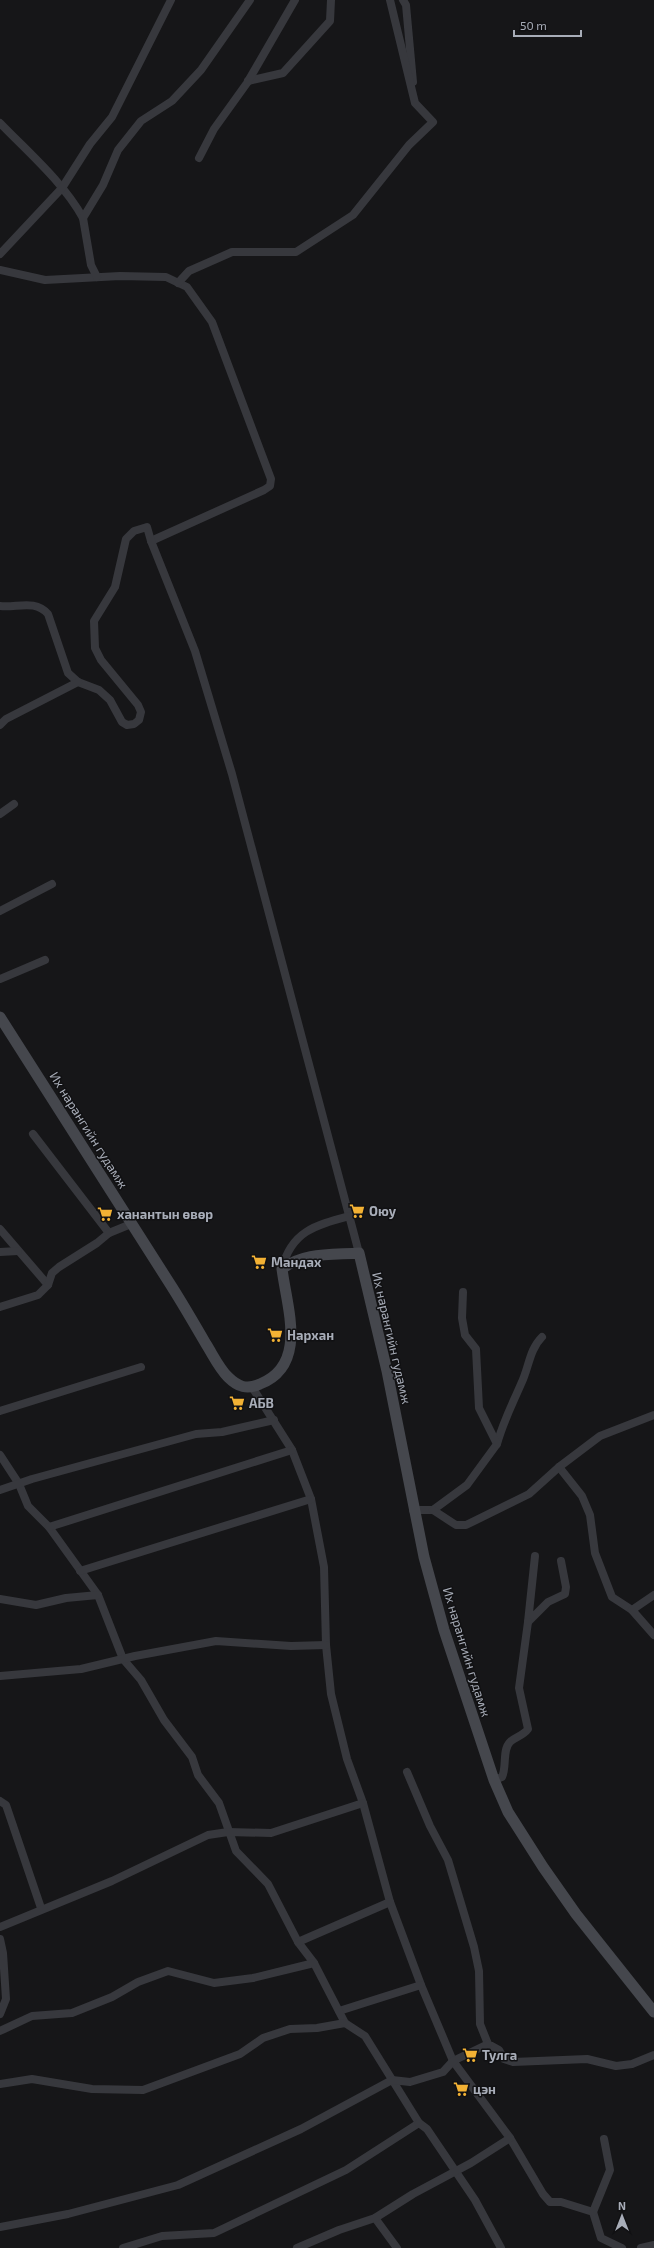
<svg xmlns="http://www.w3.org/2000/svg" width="654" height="2248" viewBox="0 0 654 2248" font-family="'Exo 2',sans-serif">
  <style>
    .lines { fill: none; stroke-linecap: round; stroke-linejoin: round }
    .street { stroke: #37383d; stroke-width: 8 }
    .secondary { stroke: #45474d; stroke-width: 11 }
    .labels { text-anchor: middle; stroke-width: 3; stroke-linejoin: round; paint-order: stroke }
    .street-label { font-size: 13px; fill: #a8adb8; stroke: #111113 }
    .poi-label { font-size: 13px; font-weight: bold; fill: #a8adb8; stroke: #111113; text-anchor: start }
  </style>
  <rect width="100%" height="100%" fill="#161618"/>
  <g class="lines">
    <g class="street">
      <polyline points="403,0 406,5 413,82"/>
      <polyline points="248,81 283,73 330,21 331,0"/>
      <path d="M0,123c29,30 63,59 83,95"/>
      <polyline points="199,158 214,129 247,83 295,0"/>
      <polyline points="0,254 62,188 90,144 112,117 171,0"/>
      <polyline points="0,270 45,280 120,276 166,277 187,287 212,322 271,479 270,486 264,490 151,541"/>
      <polyline points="97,277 91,265 83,218 103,185 118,150 141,121 172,101 201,70 250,0"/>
      <polyline points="178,283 189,271 232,252 296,252 353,215 409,145 433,122 415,103 390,0"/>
      <path d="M0,606c17,2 35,-7 48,8l20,59 10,9 21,8 11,10 12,22 5,3 7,-1 5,-4 2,-8 -3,-7 -37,-45 -6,-12 -1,-27 21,-34 11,-48 8,-8 13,-4 4,14 44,110 37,123 127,479"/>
      <polyline points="0,725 6,719 78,682"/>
      <polyline points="0,814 14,804"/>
      <polyline points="0,911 52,884"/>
      <polyline points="0,979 45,960"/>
      <polyline points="33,1134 109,1233"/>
      <polyline points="0,1229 48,1285"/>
      <polyline points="0,1252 18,1251"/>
      <path d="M282,1269c9,-38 34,-44 68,-53"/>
      <polyline points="0,1307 38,1295 48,1285 52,1273 59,1267 97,1243 109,1233 131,1224"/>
      <polyline points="252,1387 292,1450 311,1499 324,1567 326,1645 331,1694 347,1759 363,1803 390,1902 421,1985 453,2061 510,2138 543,2194 550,2202 561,2202 593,2212 601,2238 622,2248"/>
      <polyline points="0,1411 141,1367"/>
      <path d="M497,1444c6,-22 15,-39 24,-60 8,-16 8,-34 21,-47"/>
      <polyline points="0,1455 19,1484 28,1506 49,1527 98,1595 123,1659 141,1680 164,1720 192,1757 198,1775 219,1803 236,1851 268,1884 298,1942 314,1963"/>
      <polyline points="559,1467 582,1496 590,1515 595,1553 612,1597 632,1610"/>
      <polyline points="0,1490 32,1479 196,1434 222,1432 274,1420"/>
      <polyline points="413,1510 433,1510 467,1485 497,1444 479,1408 476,1349 465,1335 462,1318 463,1292"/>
      <polyline points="433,1510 456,1525 466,1525 529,1494 559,1467 600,1436 654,1415"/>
      <polyline points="49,1527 292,1450"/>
      <polyline points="535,1556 528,1622 548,1602 565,1594 566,1587 561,1561"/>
      <polyline points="80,1571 311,1499"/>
      <polyline points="654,1595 632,1610 654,1635"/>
      <polyline points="0,1599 36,1605 66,1598 98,1595"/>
      <polyline points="0,1676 81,1669 135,1656 216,1641 291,1646 326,1645"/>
      <polyline points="407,1772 430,1826 448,1860 474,1947 479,1971 480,2024 488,2044 499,2050 504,2059 513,2062 587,2059 616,2066 632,2064 654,2055"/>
      <path d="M494,1780l8,-3c5,-10 0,-27 8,-35 5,-5 13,-6 18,-13l-9,-41 9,-66"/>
      <polyline points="0,1801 6,1805 41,1908"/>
      <polyline points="0,1927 112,1881 208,1835 228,1832 271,1833 363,1803"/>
      <polyline points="0,1939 3,1953 6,1999 0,2014"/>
      <polyline points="298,1942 390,1902"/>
      <polyline points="339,2011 421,1985"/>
      <polyline points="0,2031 32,2016 72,2013 112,1997 138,1982 168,1971 214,1983 253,1978 314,1963 345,2023"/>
      <polyline points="0,2084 32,2079 92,2089 143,2090 240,2054 263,2038 290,2029 317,2028 345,2023 365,2036 419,2123 346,2170 214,2233 162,2236 123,2248"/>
      <polyline points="419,2123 427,2129 475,2200 501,2248"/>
      <polyline points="593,2212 610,2170 604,2139"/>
      <polyline points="375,2218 397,2248"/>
      <polyline points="0,2227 68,2214 178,2185 301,2129 392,2080 410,2082 443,2072 453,2061 488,2044"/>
      <polyline points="297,2248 339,2230 375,2218 413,2194 471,2163 510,2138"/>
      <polyline points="641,2248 654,2245"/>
    </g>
    <path class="secondary" d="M0,1017c58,90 115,180 172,270 12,19 23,38 34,57 7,11 13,24 22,33 10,10 19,13 32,7 48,-19 27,-76 22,-115 21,-17 51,-14 77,-16l28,118 37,186 20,73 50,150 14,32 35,55 33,47 78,98"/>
  </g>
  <defs>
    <g id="supermarket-bare" transform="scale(1.2)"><path d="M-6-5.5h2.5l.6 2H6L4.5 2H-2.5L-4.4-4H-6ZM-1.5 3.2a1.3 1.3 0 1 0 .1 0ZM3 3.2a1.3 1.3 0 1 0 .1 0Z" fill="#f2b134" stroke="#111113" stroke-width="2.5" paint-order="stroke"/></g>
  </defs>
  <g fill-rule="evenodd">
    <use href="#supermarket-bare" x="357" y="1211"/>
    <use href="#supermarket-bare" x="105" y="1214"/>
    <use href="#supermarket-bare" x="259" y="1262"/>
    <use href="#supermarket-bare" x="275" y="1335"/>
    <use href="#supermarket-bare" x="237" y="1403"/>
    <use href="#supermarket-bare" x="470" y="2055"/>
    <use href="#supermarket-bare" x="461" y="2089"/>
  </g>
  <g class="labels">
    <g class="street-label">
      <text transform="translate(89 1130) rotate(58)" y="5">Их нарангийн гудамж</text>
      <text transform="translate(392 1338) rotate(77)" y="5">Их нарангийн гудамж</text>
      <text transform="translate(467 1652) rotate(73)" y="5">Их нарангийн гудамж</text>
    </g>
    <g class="poi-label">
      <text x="369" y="1216">Оюу</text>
      <text x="117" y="1219">ханантын өвөр</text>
      <text x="271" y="1267">Мандах</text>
      <text x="287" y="1340">Нархан</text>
      <text x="249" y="1408">АБВ</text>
      <text x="482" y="2060">Тулга</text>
      <text x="473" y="2094">цэн</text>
    </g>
  </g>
  <g transform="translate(622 2216)" stroke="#111113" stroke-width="3" paint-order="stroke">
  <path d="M0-3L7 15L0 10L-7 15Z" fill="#a8adb8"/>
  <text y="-6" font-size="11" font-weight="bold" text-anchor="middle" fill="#a8adb8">N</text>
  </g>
  <path d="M514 30v6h67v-6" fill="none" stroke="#a8adb8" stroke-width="2"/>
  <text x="520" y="30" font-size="12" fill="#a8adb8" stroke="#111113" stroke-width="3" paint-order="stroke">50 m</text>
</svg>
